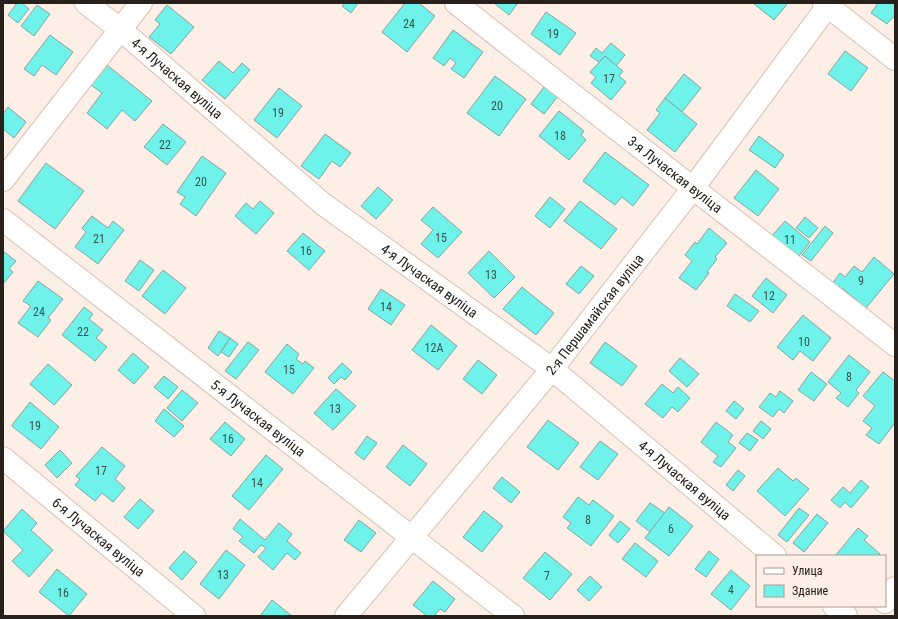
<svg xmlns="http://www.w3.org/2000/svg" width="898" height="619" viewBox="0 0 898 619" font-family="'Roboto Condensed',sans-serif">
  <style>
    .building { fill: #6ff2e9; stroke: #87a4a1 }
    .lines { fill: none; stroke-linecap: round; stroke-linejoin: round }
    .minor-casing { stroke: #d7c1b2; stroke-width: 24 }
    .minor { stroke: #fff; stroke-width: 22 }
    .labels { text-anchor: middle; stroke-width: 3; stroke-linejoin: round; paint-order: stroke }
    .number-label { font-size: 12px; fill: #3a544e }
    .street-label { font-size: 14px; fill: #28201a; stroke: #fdefe6 }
  </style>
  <rect width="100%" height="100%" fill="#fdefe6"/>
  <g class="building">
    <polygon points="17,3 22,3 29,9 18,23 8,15"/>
    <polygon points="345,3 358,3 351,13 342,6"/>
    <polygon points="405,3 419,3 435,16 407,52 382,32"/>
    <polygon points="494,3 518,3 509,15"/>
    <polygon points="753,3 788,3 774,20"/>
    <polygon points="878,3 895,3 895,18 893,17 887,24 871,13"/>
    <polygon points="37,5 50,14 34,36 21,26"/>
    <polygon points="167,5 194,27 171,54 149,37 160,24 155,20"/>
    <polygon points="546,12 576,33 560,55 531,34"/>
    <polygon points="453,30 483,52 464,78 451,69 456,63 450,58 444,66 433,58"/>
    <polygon points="50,35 73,52 56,75 42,65 34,76 24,69"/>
    <polygon points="611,43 625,55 616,66 605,56 599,62 590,56 596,48 602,53"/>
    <polygon points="845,51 868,68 851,91 828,74"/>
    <polygon points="605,56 623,71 619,76 626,82 611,100 591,83 596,77 590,72"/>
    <polygon points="219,61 233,73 242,63 250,70 225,99 202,80"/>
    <polygon points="107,65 152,101 135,121 122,110 107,129 87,113 102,93 91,85"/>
    <polygon points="684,74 701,88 682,112 665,98"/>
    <polygon points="495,76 526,99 499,136 467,113"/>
    <polygon points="544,87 558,96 544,114 531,104"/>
    <polygon points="279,88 302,106 277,138 254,120"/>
    <polygon points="665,98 697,124 675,152 647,130 660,113 656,110"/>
    <polygon points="8,107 26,122 14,138 3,129 3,114"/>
    <polygon points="559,111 584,131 581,135 586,140 569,160 539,136"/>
    <polygon points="163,124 186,142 167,165 144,147"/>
    <polygon points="325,134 351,153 340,167 332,161 319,179 301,166"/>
    <polygon points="759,136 784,155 775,168 749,150"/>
    <polygon points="605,152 649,185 633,206 622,197 615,205 583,181"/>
    <polygon points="202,156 226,173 196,216 180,204 185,197 177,192"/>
    <polygon points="46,163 84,191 55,229 18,201"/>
    <polygon points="756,170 779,189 758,216 734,198"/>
    <polygon points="378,187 393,200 376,219 361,206"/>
    <polygon points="550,197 565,209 550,228 535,216"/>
    <polygon points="260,201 274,213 256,234 235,216 246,203 253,209"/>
    <polygon points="580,201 617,229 601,249 564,221"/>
    <polygon points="433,207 462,232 438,258 421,244 433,230 421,220"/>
    <polygon points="92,216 108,228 113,221 124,230 98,264 75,247 86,232 82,228"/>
    <polygon points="805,217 818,228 809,238 796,228"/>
    <polygon points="785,221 810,242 796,260 770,238"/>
    <polygon points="825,226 833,233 811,261 802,255"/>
    <polygon points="709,228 727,243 715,257 717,259 707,272 709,273 696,290 679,278 692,261 685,255 695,242 697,244"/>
    <polygon points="303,233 325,251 309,270 287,251"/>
    <polygon points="3,251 16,261 9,269 13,272 3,284"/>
    <polygon points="489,251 515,277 494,298 468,273"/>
    <polygon points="874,257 894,274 866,308 842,288 839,291 832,284 840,273 845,277 854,266 862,272"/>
    <polygon points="140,260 154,270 139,291 125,281"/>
    <polygon points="581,266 594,276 579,294 566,284"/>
    <polygon points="163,270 186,288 165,314 142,296"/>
    <polygon points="766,278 787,295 773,313 752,296"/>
    <polygon points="38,281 63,299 48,318 51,320 38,337 18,323 31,306 23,301"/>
    <polygon points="522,287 554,313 536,335 503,309"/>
    <polygon points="381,289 405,305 391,325 368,309"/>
    <polygon points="735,294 759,311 750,322 727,306"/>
    <polygon points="84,307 93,314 89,319 103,330 96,338 107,347 95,361 62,335"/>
    <polygon points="803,315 831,338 813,361 800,351 793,360 777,347"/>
    <polygon points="431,325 457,346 438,370 412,350"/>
    <polygon points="219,331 230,338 218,356 208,348"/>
    <polygon points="230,338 238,344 229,357 221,352"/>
    <polygon points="248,342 259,350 236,379 225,371"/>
    <polygon points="605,342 637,366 622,386 590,363"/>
    <polygon points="287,344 299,354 296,359 303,364 305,361 314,368 293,394 265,372"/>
    <polygon points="133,353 149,367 134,384 118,370"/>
    <polygon points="849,355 870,372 856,390 859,393 848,407 836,398 841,393 828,382"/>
    <polygon points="680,358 699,374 687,387 669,371"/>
    <polygon points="478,360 497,375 482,394 463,379"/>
    <polygon points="342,363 352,372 345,380 341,377 334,384 328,378"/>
    <polygon points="48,364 72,385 54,405 30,384"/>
    <polygon points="811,372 827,384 814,401 798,390"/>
    <polygon points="883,372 895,381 895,423 879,444 866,435 872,428 863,421 875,406 863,396"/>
    <polygon points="164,376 178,387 168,399 154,387"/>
    <polygon points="662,384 673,393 678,387 690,398 678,412 672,407 663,418 645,404"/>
    <polygon points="336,389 356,406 333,430 314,413"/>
    <polygon points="182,390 198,403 182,421 167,408"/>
    <polygon points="780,391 793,401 784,413 779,409 773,417 759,407 770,393 776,397"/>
    <polygon points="734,401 744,409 736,419 726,411"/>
    <polygon points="30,402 59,427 41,449 13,427 12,425"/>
    <polygon points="164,409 184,426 174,437 155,421"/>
    <polygon points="548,420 579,443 558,470 527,447"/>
    <polygon points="761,421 771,429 763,439 753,431"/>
    <polygon points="225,422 245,439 231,456 210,439"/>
    <polygon points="716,422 733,435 728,442 736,448 721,467 713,462 718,456 701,442"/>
    <polygon points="747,433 758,440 750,451 739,443"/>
    <polygon points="367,436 377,443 364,460 355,453"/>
    <polygon points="600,441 618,454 598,480 580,467"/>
    <polygon points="403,445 427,464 410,486 386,467"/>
    <polygon points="102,447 125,466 115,479 125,488 113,502 102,493 95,501 75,485 80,479 76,476"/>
    <polygon points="60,450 72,463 57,478 45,465"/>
    <polygon points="266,455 283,469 249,510 232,496"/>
    <polygon points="778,468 793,481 796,478 809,489 785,516 757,491"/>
    <polygon points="738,470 745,476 733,491 726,485"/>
    <polygon points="502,477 520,492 511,503 493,488"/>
    <polygon points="861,480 869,487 851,508 845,502 840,508 831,500 843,487 850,493"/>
    <polygon points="578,497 589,505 593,500 614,516 591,546 567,528 571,523 563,517"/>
    <polygon points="140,499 154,511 138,529 124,517"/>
    <polygon points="650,503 665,513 650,532 636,521"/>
    <polygon points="669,507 693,526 669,556 645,538"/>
    <polygon points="799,508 809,515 787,542 778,535"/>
    <polygon points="22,509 37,523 31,530 53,550 29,577 12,561 23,550 3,531"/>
    <polygon points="484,511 503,526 482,552 463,537"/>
    <polygon points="817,514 828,523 804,552 793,543"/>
    <polygon points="240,519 265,540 279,523 292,534 287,541 301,553 295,560 287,553 273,570 258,557 266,548 261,545 254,553 239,541 243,537 233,529"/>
    <polygon points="359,520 376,533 361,552 344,540"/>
    <polygon points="620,521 630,529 618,543 609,535"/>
    <polygon points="858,528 868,536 864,540 880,554 878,556 835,556"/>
    <polygon points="635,543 658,561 646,577 622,559"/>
    <polygon points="226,550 245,565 219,599 200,584"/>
    <polygon points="184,551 197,562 182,580 169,568"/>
    <polygon points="709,551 719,559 706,577 695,569"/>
    <polygon points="545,552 572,574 550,600 523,578"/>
    <polygon points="57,569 87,594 69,616 39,592"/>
    <polygon points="731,570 750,586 731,610 711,594"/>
    <polygon points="590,576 602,587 589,601 577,590"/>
    <polygon points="433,581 455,599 445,612 440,609 434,616 427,616 413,605"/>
    <polygon points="272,600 292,616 260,616"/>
  </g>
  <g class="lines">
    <g class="minor-casing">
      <g id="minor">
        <path id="s1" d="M86,3l35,27 202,174 229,165 223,187"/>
        <path id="s2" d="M456,3c145,115 293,228 439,342"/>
        <polyline points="824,3 895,59"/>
        <polyline points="3,180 141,3"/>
        <path id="s3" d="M3,220l510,396"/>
        <path id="s4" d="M3,458l191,158"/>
        <polyline points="885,602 895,588"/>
        <polyline points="834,606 846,616"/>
        <path id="s5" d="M346,616l206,-247 141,-181 137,-185"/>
      </g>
    </g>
    <use href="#minor" class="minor"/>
  </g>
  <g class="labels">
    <g class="number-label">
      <text x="409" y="28">24</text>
      <text x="553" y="38">19</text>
      <text x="609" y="83">17</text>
      <text x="497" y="110">20</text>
      <text x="278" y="117">19</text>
      <text x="560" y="140">18</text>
      <text x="165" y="149">22</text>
      <text x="201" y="186">20</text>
      <text x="441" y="242">15</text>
      <text x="99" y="243">21</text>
      <text x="790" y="244">11</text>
      <text x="306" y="255">16</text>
      <text x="491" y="279">13</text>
      <text x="861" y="285">9</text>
      <text x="769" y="300">12</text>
      <text x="386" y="311">14</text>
      <text x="39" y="316">24</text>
      <text x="83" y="336">22</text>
      <text x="804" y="346">10</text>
      <text x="434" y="352">12А</text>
      <text x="289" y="374">15</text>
      <text x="849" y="381">8</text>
      <text x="335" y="413">13</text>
      <text x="35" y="430">19</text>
      <text x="228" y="443">16</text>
      <text x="101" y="475">17</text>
      <text x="257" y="487">14</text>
      <text x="588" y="524">8</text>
      <text x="671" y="533">6</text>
      <text x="223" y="579">13</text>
      <text x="547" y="580">7</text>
      <text x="731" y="594">4</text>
      <text x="63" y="597">16</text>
    </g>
    <g class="street-label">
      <text dy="5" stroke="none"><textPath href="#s1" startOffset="118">4-я Лучаская вуліца</textPath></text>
      <text dy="5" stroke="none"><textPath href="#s2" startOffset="278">3-я Лучаская вуліца</textPath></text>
      <text dy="5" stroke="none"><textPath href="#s1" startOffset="442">4-я Лучаская вуліца</textPath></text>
      <text dy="5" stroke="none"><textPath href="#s5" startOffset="391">2-я Першамайская вуліца</textPath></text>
      <text dy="5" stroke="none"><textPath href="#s3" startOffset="323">5-я Лучаская вуліца</textPath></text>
      <text dy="5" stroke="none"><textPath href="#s1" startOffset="766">4-я Лучаская вуліца</textPath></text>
      <text dy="5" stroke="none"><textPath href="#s4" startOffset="124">6-я Лучаская вуліца</textPath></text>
    </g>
  </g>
  <rect width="898" height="619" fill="none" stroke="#28201a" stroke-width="8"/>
  <rect x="756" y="555" width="130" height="52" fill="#fdefe6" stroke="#a89c94"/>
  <rect x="764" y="568" width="20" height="6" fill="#ffffff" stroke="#a89c94"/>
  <text x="792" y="575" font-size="12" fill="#28201a">Улица</text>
  <rect x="764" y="585" width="20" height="12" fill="#6ff2e9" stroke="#a89c94"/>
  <text x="792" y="595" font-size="12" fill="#28201a">Здание</text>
</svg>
